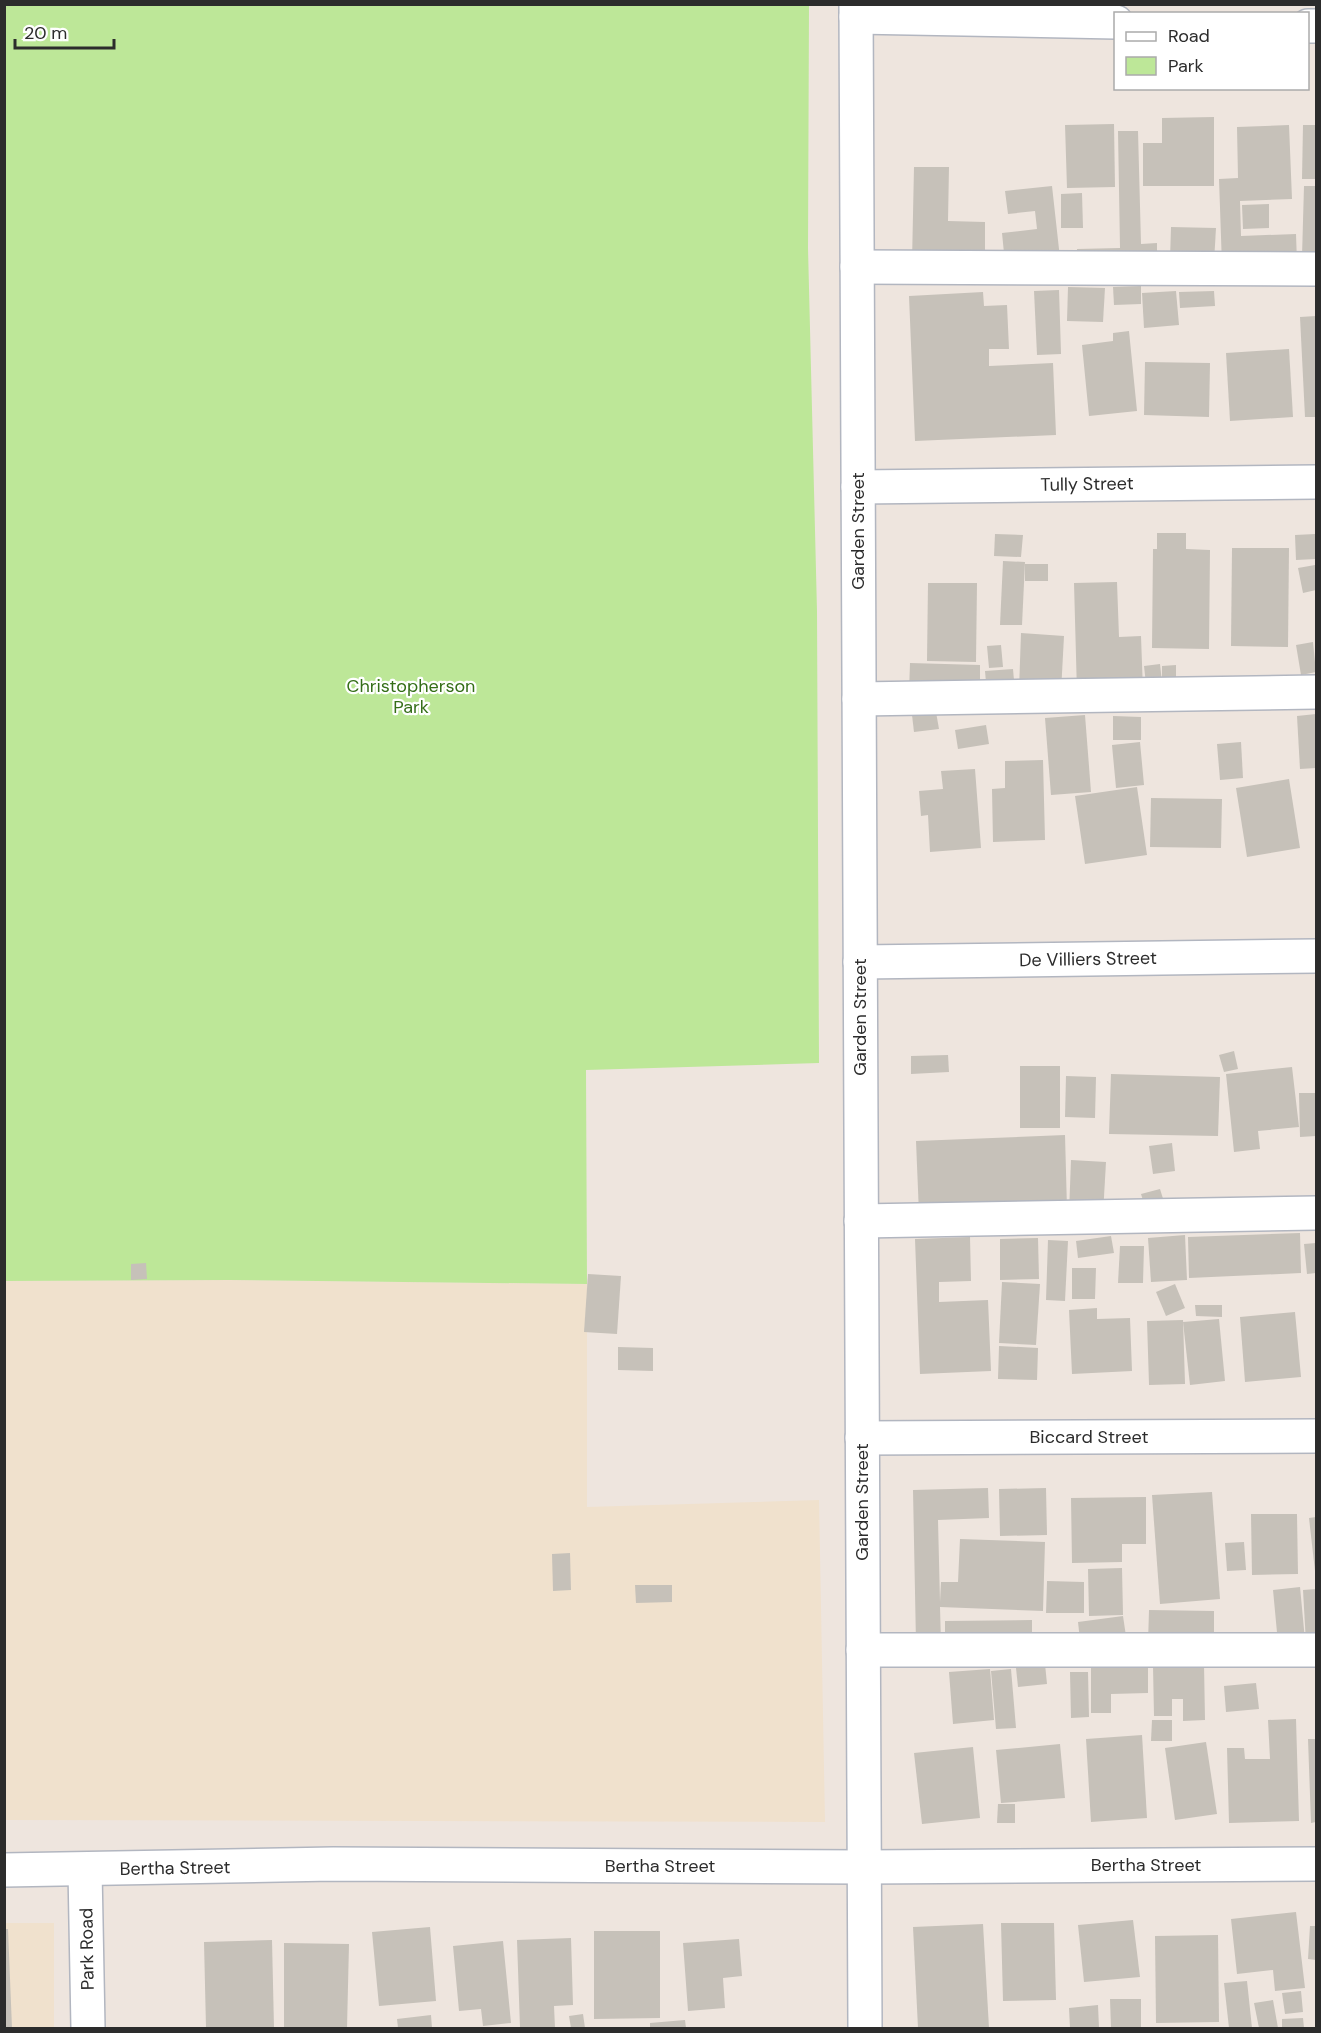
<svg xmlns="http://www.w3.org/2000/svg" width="1321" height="2033" viewBox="0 0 1321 2033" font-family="'DM Sans',sans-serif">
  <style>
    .education { fill: #f0e1cd }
    .green { fill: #bde798 }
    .building { fill: #c6c1b9 }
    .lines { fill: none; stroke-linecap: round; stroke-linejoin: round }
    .minor-casing { stroke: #b2b6c0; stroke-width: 36 }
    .minor { stroke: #fff; stroke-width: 33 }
    .labels { text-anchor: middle; stroke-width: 4.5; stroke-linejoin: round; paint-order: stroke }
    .street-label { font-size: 18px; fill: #2c2c2c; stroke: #fff }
    .park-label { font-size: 18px; fill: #346e17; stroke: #fff }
  </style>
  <rect width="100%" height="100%" fill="#eee5de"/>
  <g class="education">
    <polygon points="229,1280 587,1284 587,1507 819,1500 825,1822 5,1820 4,1281"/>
    <polygon points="4,1923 54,1923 54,2028 5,2028"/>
  </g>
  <polygon class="green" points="4,5 809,5 808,248 817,611 819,1063 586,1070 587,1284 229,1280 5,1281"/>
  <g class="building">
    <polygon points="1214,117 1214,186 1143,186 1143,143 1162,143 1162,118"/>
    <polygon points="1114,124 1115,187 1067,188 1065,125"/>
    <polygon points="1289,125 1292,199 1240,201 1241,236 1296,234 1297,262 1222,265 1219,179 1238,178 1237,127"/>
    <polygon points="1303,125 1316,125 1316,179 1302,179"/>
    <polygon points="1118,131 1138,131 1141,244 1157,243 1157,264 1078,266 1077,249 1120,248"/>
    <polygon points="914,167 949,167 948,221 985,222 985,263 912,262"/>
    <polygon points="1052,186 1060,258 1005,263 1002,233 1037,229 1035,211 1008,214 1005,191"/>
    <polygon points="1304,186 1316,186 1316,257 1302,257"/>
    <polygon points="1082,193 1083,228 1061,228 1061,194"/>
    <polygon points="1269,204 1269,228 1243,229 1242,205"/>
    <polygon points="1171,227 1216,228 1214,262 1170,260"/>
    <polygon points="1141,286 1141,304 1114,305 1113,287"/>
    <polygon points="1068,287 1105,288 1103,322 1067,321"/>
    <polygon points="1059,290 1061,354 1037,355 1034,291"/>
    <polygon points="1176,291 1179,325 1144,328 1142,293"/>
    <polygon points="1214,291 1215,306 1180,308 1179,292"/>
    <polygon points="983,292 984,306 1007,305 1009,349 989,349 989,366 1053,363 1056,435 915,441 909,296"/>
    <polygon points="1316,316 1316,417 1305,417 1300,317"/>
    <polygon points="1129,331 1137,411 1089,416 1082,345 1113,341 1113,333"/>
    <polygon points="1289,349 1293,417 1230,421 1226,353"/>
    <polygon points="1145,362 1210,363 1209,417 1144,415"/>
    <polygon points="1157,533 1186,533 1186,549 1210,550 1209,649 1152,648 1153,549 1157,549"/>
    <polygon points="995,534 1023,535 1021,557 994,556"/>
    <polygon points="1315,534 1316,559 1296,560 1295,535"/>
    <polygon points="1232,548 1289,548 1288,647 1231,646"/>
    <polygon points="1003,561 1025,562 1022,625 1000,625"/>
    <rect x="1025" y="564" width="23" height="17"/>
    <polygon points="1315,565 1316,590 1303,593 1298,568"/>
    <polygon points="1117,582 1119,637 1141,636 1143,691 1077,693 1074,583"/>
    <polygon points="928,583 977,583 976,662 927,661"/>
    <polygon points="1021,633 1064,636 1061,692 1019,690"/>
    <polygon points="1313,642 1316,672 1301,675 1296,645"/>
    <polygon points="1001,645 1003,667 989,668 987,646"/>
    <polygon points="910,663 980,665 980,694 909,692"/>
    <polygon points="1160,664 1163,692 1147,693 1144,666"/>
    <polygon points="1176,665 1176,689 1162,689 1162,666"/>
    <polygon points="1013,669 1015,692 987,694 985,671"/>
    <polygon points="936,712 939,729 914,732 912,715"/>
    <polygon points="1316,714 1316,768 1300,769 1297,716"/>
    <polygon points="1085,715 1091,792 1051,795 1045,718"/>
    <polygon points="1113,716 1141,717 1141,740 1113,740"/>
    <polygon points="986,725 989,744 958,749 955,730"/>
    <polygon points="1140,742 1144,785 1116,788 1112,745"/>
    <polygon points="1241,742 1243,778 1220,780 1217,744"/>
    <polygon points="1043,760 1045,840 993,842 992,789 1005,788 1005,761"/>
    <polygon points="975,769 981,848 930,852 928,815 921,816 919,791 943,789 941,771"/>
    <polygon points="1289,779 1300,848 1247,857 1236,788"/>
    <polygon points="1137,787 1147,855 1085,864 1075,796"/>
    <polygon points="1151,798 1222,799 1221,848 1150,847"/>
    <polygon points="1234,1051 1238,1069 1224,1072 1219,1055"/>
    <polygon points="948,1055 949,1072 911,1074 911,1056"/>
    <rect x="1020" y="1066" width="40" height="62"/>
    <polygon points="1292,1067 1299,1127 1258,1131 1260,1149 1234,1152 1226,1074"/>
    <polygon points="1111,1074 1220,1077 1218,1136 1109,1134"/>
    <polygon points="1066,1076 1096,1077 1095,1118 1065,1117"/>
    <polygon points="1299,1093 1316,1093 1316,1136 1300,1137"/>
    <polygon points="1065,1135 1067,1209 919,1214 916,1141"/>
    <polygon points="1172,1143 1175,1171 1153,1174 1149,1146"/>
    <polygon points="1071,1160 1106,1162 1103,1214 1069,1213"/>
    <polygon points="1160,1189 1165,1205 1146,1210 1141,1194"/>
    <polygon points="1300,1233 1301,1273 1189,1278 1188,1237"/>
    <polygon points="1185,1235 1187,1280 1151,1282 1148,1238"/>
    <polygon points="1111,1236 1114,1253 1078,1258 1076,1241"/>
    <polygon points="970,1237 971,1281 939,1282 939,1302 988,1300 991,1371 920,1374 915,1239"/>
    <polygon points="1038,1238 1039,1279 1000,1280 1000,1239"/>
    <polygon points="1048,1240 1068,1241 1065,1301 1046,1300"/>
    <polygon points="1316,1243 1316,1273 1307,1274 1304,1244"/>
    <polygon points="1120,1246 1144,1246 1143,1283 1118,1283"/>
    <polygon points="146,1263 147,1279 131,1280 131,1264"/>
    <polygon points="1072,1268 1096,1268 1095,1299 1072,1299"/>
    <polygon points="588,1274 621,1276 617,1334 584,1332"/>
    <polygon points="1002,1282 1040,1284 1036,1345 999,1343"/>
    <polygon points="1175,1284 1185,1308 1166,1316 1156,1292"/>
    <polygon points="1195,1305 1222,1305 1222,1317 1196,1316"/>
    <polygon points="1097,1308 1097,1319 1130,1318 1132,1371 1072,1374 1069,1310"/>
    <polygon points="1295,1312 1301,1377 1245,1382 1240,1317"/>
    <polygon points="1219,1319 1225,1381 1190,1385 1183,1322"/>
    <polygon points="1183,1320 1185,1384 1149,1385 1147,1321"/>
    <polygon points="999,1346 1038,1348 1037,1380 998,1379"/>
    <polygon points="618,1347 653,1348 653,1371 618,1370"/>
    <polygon points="988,1488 989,1518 938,1520 940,1602 941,1582 958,1582 960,1539 1045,1542 1043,1611 940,1607 941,1643 916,1643 913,1490"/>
    <polygon points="1046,1488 1047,1535 1000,1536 999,1489"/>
    <polygon points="1212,1492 1220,1599 1160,1604 1152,1495"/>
    <polygon points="1146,1497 1146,1544 1122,1544 1122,1562 1072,1563 1071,1498"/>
    <polygon points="1251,1514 1297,1514 1298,1574 1252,1575"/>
    <polygon points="1316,1517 1316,1571 1315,1571 1309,1518"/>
    <polygon points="1244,1542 1246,1570 1227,1571 1225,1543"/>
    <polygon points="570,1553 571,1590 553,1591 552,1554"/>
    <polygon points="1122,1568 1123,1615 1089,1616 1088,1569"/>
    <polygon points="1047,1581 1084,1582 1084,1613 1046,1613"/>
    <polygon points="635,1585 672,1585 672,1602 636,1603"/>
    <polygon points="1300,1587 1305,1640 1278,1643 1273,1590"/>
    <polygon points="1316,1589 1316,1643 1306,1643 1303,1590"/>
    <polygon points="1149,1610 1214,1611 1214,1643 1148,1642"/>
    <polygon points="1123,1616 1127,1643 1081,1649 1078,1622"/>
    <polygon points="1032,1620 1032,1643 945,1644 945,1621"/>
    <polygon points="1045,1664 1047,1684 1018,1687 1016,1668"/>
    <polygon points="1204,1664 1205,1720 1183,1721 1183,1699 1172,1699 1172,1716 1154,1716 1153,1666"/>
    <polygon points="1148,1666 1148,1693 1111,1694 1111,1713 1091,1713 1091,1667"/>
    <polygon points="990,1669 994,1720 953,1724 949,1672"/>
    <polygon points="1011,1669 1016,1728 996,1729 991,1671"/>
    <polygon points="1070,1672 1088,1672 1089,1717 1071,1718"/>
    <polygon points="1256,1683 1259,1709 1226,1712 1224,1686"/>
    <polygon points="1296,1719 1299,1821 1229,1823 1227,1748 1244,1748 1245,1759 1270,1759 1268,1720"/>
    <polygon points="1152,1720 1172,1720 1172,1741 1151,1741"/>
    <polygon points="1142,1735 1147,1818 1091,1822 1086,1739"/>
    <polygon points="1308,1739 1316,1739 1316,1822 1311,1823"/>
    <polygon points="1206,1742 1217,1814 1175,1820 1165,1748"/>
    <polygon points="1060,1744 1065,1798 1001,1803 996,1750"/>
    <polygon points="973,1747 980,1818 922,1824 914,1753"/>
    <polygon points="998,1804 1015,1804 1015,1823 997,1823"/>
    <polygon points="1296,1912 1305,1988 1275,1991 1273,1970 1237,1974 1231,1919"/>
    <polygon points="1133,1920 1140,1977 1084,1982 1078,1925"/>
    <polygon points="1001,1923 1054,1923 1056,2000 1003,2001"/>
    <polygon points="983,1924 989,2028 918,2028 913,1927"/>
    <polygon points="1310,1926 1316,1926 1316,1960 1308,1959"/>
    <polygon points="430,1927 436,2001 379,2006 372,1932"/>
    <polygon points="4,1929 8,1929 12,2028 4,2028"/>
    <polygon points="594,1931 660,1931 660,2018 594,2019"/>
    <polygon points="1218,1935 1219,2022 1156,2023 1155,1936"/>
    <polygon points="571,1938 573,2005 554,2006 555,2028 520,2028 517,1940"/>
    <polygon points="739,1939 742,1976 723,1978 725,2008 688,2011 683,1943"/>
    <polygon points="272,1940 274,2028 206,2028 204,1942"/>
    <polygon points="503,1941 511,2023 483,2026 481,2009 459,2011 453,1946"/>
    <polygon points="284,1943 349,1944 347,2028 284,2028"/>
    <polygon points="1247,1981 1252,2028 1229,2028 1224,1983"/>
    <polygon points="1301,1991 1303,2012 1285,2014 1282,1993"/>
    <polygon points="1110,1999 1141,1999 1141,2028 1111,2028"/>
    <polygon points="1273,2000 1278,2028 1259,2028 1254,2003"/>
    <polygon points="1098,2005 1099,2028 1070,2028 1069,2008"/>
    <polygon points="583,2014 585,2028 571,2028 569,2016"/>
    <polygon points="431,2015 432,2028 398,2028 397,2019"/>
    <polygon points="1303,2018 1304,2028 1282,2028 1282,2019"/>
    <polygon points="685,2020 686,2028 650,2028 650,2023"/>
  </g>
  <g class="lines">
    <g class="minor-casing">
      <g id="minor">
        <polyline points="856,4 865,2028"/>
        <polyline points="856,17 1116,22"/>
        <polyline points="1308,26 1316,26"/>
        <polyline points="857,267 1316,269"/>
        <polyline points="858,487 1316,482"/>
        <polyline points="859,699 1316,692"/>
        <polyline points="860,962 1316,956"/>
        <polyline points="861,1221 1316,1213"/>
        <polyline points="862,1438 1316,1436"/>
        <polyline points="863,1650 1316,1650"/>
        <polyline points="4,1870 333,1864 864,1867 1316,1864"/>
        <polyline points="85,1870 88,2028"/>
      </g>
    </g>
    <use href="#minor" class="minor"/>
  </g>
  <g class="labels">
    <g class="street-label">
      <text transform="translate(1087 484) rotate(-1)" y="6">Tully Street</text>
      <text transform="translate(858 531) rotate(-90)" y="6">Garden Street</text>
      <text transform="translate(1088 959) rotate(-1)" y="6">De Villiers Street</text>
      <text transform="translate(860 1017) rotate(-90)" y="6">Garden Street</text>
      <text x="1089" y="1443">Biccard Street</text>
      <text transform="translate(862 1502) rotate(-90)" y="6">Garden Street</text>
      <text x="1146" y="1871">Bertha Street</text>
      <text x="660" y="1872">Bertha Street</text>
      <text transform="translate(175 1868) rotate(-1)" y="6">Bertha Street</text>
      <text transform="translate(87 1949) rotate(-91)" y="6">Park Road</text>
    </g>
    <g class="park-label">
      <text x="411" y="692">Christopherson<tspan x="411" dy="21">Park</tspan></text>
    </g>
  </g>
  <rect width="1321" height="2033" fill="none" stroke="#2c2c2c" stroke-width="12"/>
  <rect x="1114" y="12" width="195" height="78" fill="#ffffff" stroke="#ababab" stroke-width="1.5"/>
  <rect x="1126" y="32" width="30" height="9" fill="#ffffff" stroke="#ababab" stroke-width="1.5"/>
  <text x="1168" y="42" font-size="18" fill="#2c2c2c">Road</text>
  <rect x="1126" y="57" width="30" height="18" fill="#bde798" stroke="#ababab" stroke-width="1.5"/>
  <text x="1168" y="72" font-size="18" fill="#2c2c2c">Park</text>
  <path d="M15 39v9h99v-9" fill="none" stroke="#2c2c2c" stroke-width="3"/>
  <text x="24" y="39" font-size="18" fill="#2c2c2c" stroke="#ffffff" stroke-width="4.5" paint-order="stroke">20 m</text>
</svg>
